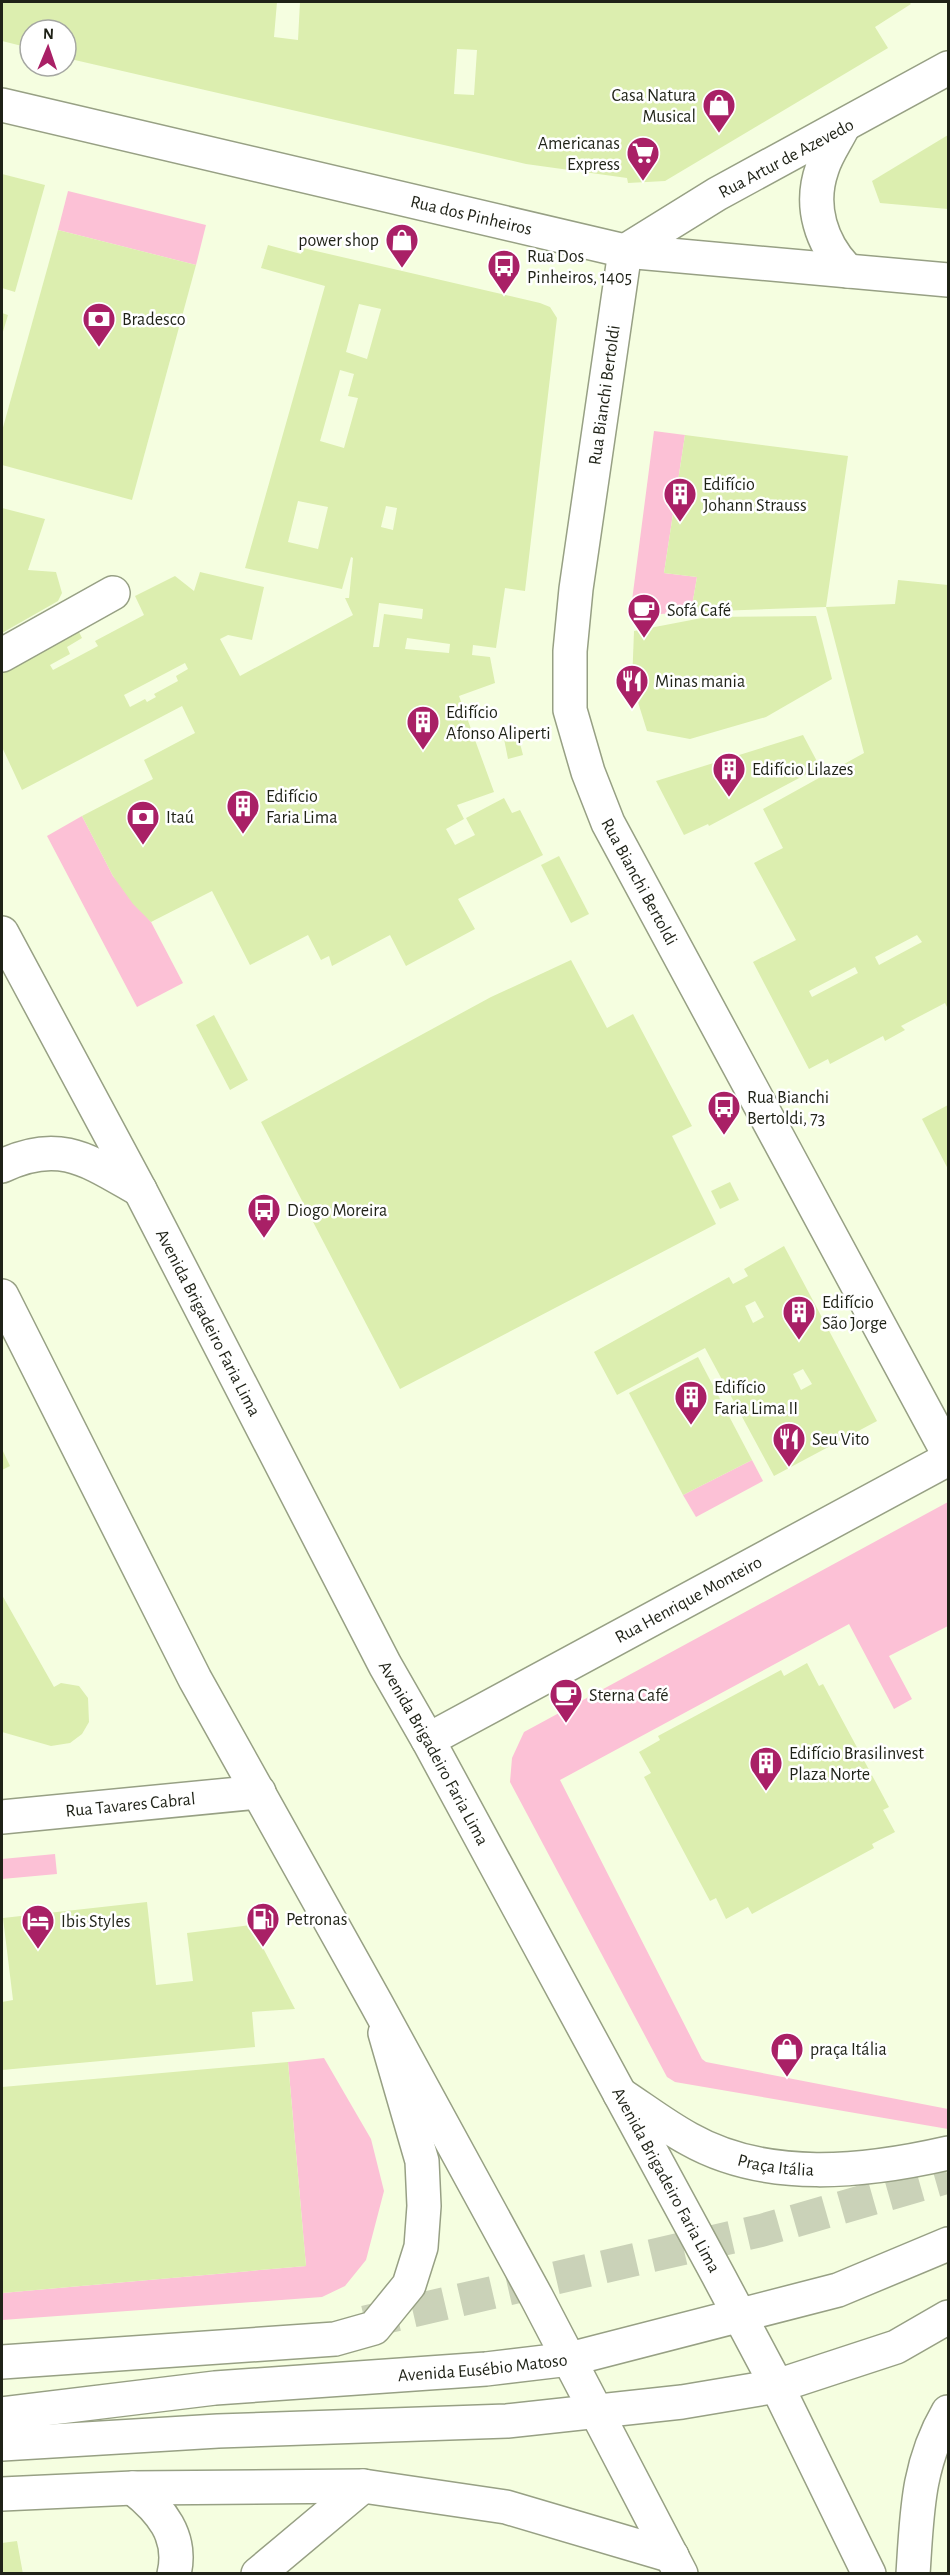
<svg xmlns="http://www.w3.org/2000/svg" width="950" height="2575" viewBox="0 0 950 2575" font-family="'Alegreya Sans',sans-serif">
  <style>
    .green { fill: #fcc1d6 }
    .building { fill: #dceeaf; fill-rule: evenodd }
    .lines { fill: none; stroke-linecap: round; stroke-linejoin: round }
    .major-tunnel { stroke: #cad2b8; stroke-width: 33; stroke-dasharray: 33 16; stroke-linecap: butt }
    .minor-casing { stroke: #97a084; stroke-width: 36 }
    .major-casing { stroke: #97a084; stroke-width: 36 }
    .highway-casing { stroke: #97a084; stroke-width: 36 }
    .minor { stroke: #fff; stroke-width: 33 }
    .major { stroke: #fff; stroke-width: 33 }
    .highway { stroke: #fff; stroke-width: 33 }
    .labels { text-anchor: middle; stroke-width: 5; stroke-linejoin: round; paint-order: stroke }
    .poi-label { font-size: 18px; fill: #1f2217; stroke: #fff; text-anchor: start }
    .street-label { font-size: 18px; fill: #1f2217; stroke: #fff }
  </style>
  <rect width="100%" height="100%" fill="#f5fee0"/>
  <g class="green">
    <polygon points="68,191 206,225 196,265 58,230"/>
    <polygon points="654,431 685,435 664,573 697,577 691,612 630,616"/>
    <polygon points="82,816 113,876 151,922 183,983 137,1007 47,836"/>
    <polygon points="752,1460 763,1481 696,1517 683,1495"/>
    <polygon points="948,1502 948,1626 889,1656 912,1699 894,1709 849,1624 560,1780 702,2059 706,2062 948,2109 948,2129 675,2082 667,2077 510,1782 512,1758 524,1732"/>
    <polygon points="55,1854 57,1874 2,1879 2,1859"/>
    <polygon points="324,2058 371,2139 384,2191 366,2260 345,2286 322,2297 2,2320 2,2293 306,2266 288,2062"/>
  </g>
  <g class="building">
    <path d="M2,2h275l-3,35 24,3 2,-38h609l2,2 -36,23 13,21 -223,133 -37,2 -1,-5 -101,-14 -460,-106v-28h-36v18l-28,-7zM457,49l20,1 -3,45 -20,-1z"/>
    <polygon points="948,135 948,209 880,203 872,181"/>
    <polygon points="2,174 45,185 15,292 2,288"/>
    <polygon points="58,230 196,265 132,500 2,465 2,431"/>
    <path d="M268,245l33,9 2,-6 237,55 10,4 7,11 -32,273 -20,-3 -9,60 -23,-3 -1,10 18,2 5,26 -36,13 35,96 -37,13 7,14 -18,10 9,16 20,-10 -9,-17 38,-20 8,15 8,-3 23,45 -85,44 17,30 -69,37 -16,-31 -58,31 -3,-10 -8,4 -13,-25 -58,30 -38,-74 -61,31 -18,-18 -20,-28 -31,-60 71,-37 -9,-19 51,-27 -13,-27 -160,84 -20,-43v-82l74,-39 6,12 -15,9 3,7 -20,11 3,5 45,-24 -3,-5 49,-26 -9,-19 40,-20 19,15 6,-19 64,15 -12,53 -24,-5 -8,4 20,37 113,-61 -8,-17h4l4,-40 -2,-1 -9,32 -97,-21 80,-282 -64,-18zM359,304l22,5 -14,50 -21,-7zM340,370l14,4 -6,22 10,2 -14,50 -24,-7zM298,501l30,6 -10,42 -30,-7zM386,506l11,2 -4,22 -12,-3zM379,603l44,6 -1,10 -38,-5 -5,33h-6zM407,638l43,6 -1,9 -44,-4zM185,663l3,6 -12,7 2,5 -24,13 2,3 -9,5 -2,-3 -15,8 -6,-12z"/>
    <polygon points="2,313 8,315 2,335"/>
    <polygon points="685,435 848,456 826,607 691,612 697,577 664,573"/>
    <polygon points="2,508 45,519 28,570 56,572 62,593 58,601 2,633"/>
    <path d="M898,580l50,5v424l-3,-6 -44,23 4,4 -20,11 -2,-5 -53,28 -2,-5 -19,10 -56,-107 43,-22 -42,-77 29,-15 -20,-39 101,-56 -38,-146 69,-3zM917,935l5,7 -43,23 -4,-8zM855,967l3,6 -46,24 -3,-6z"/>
    <polygon points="816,616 832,679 766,717 690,739 647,731 632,683 634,631 707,617"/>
    <polygon points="803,735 820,767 709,826 708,824 684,835 656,781"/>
    <polygon points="518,736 523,755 508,759 504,739"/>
    <polygon points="559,856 589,914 571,923 541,865"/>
    <polygon points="571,960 607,1028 633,1014 692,1126 672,1136 716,1224 400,1389 261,1122 491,997"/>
    <polygon points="214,1015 248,1080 230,1090 196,1025"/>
    <polygon points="948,1105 948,1169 922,1119"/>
    <polygon points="730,1182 739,1200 720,1209 711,1191"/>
    <path d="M784,1246l93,175 -103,55 -69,-128 -88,47 -23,-43 135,-75 4,7 15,-8 -4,-7zM755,1301l9,16 -11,6 -8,-17zM803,1369l9,15 -11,6 -8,-16z"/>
    <polygon points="698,1357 752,1460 683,1495 629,1393"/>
    <polygon points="2,1449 10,1466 2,1470"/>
    <polygon points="2,1595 54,1687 61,1683 79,1686 88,1698 89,1722 82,1734 70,1743 51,1746 2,1732"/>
    <polygon points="807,1663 819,1686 823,1684 889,1807 883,1810 895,1832 872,1844 874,1848 752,1914 748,1907 726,1919 716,1898 710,1901 644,1777 651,1773 639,1752 660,1740 658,1736 781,1670 784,1676"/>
    <polygon points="147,1902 156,1985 193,1981 187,1933 251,1925 295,2009 252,2012 255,2047 2,2070 2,2002 13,2000 3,1918"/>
    <polygon points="288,2062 306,2266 2,2293 2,2087"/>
    <polygon points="17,2541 23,2574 2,2574 2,2543"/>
  </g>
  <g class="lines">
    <polyline class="major-tunnel" points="365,2322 763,2230 948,2177"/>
    <g class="minor-casing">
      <g id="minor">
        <path id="s1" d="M948,68l-231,126 -92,57 -49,338 -6,62v59l18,62 20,51 340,630"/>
        <polyline points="2,655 113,593"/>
        <path id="s2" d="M428,1740l520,-281"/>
        <path id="s3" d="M2,1817l257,-25"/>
        <path id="s4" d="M2,2414l213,-26 271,-19 84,-10 268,-69 110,-46"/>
        <polyline points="2,2444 218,2431 507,2421 682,2402 777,2386 896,2347 948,2317"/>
        <path d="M133,2488c28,22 50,48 41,86"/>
        <polyline points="258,2574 363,2486"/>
      </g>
    </g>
    <g class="major-casing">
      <g id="major">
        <path id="s5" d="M2,105l623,146 323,29"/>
        <path d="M843,127c-7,14 -17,28 -21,42 -13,37 -1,75 26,102"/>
        <path id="s6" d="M620,2094c23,15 45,32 69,45 78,44 176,33 259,14"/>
        <polyline points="2,2362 335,2339 374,2328 409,2285 421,2247 424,2206 422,2161 385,2033"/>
        <polyline points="2,2494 133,2488 363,2486 506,2507 672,2556"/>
        <path d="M913,2574c4,-60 4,-109 35,-162"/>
      </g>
    </g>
    <g class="highway-casing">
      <g id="highway">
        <path id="s7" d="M2,933l138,257 245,475 43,75 290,535 59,111 92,188"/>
        <path d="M2,1166c58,-28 87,-5 138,24"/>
        <polyline points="2,1296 195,1679 376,2003 537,2298 681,2574"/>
      </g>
    </g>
    <use href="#minor" class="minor"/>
    <use href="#major" class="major"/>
    <use href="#highway" class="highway"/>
  </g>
  <defs>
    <g id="shop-pin" transform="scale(1.725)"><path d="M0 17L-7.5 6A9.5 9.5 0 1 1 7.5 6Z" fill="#a92066" stroke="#fff"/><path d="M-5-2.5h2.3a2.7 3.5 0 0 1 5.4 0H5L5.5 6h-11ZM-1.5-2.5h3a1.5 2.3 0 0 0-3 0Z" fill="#fff"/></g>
    <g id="supermarket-pin" transform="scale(1.725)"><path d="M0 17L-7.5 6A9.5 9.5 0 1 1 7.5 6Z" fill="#a92066" stroke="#fff"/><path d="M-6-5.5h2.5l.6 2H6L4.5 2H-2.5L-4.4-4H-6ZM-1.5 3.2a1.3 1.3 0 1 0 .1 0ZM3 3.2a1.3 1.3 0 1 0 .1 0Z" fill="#fff"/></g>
    <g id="bus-pin" transform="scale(1.725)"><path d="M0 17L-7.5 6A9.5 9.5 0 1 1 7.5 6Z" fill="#a92066" stroke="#fff"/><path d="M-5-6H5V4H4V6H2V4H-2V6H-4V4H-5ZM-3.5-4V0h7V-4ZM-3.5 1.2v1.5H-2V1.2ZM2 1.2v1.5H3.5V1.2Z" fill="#fff"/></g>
    <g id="bank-pin" transform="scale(1.725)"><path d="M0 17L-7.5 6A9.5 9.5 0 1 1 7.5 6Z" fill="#a92066" stroke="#fff"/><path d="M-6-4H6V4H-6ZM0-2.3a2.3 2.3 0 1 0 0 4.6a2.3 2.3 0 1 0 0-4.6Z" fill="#fff"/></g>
    <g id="building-pin" transform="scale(1.725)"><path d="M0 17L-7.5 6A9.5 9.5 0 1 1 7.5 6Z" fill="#a92066" stroke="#fff"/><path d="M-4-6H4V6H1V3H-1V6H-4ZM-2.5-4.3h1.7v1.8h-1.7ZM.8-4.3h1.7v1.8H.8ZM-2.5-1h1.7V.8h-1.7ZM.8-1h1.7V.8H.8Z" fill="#fff"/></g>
    <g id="cafe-pin" transform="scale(1.725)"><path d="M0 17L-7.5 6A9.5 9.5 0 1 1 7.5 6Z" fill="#a92066" stroke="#fff"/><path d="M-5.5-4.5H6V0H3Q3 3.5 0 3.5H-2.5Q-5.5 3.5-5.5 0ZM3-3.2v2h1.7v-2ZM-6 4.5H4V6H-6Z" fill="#fff"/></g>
    <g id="restaurant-pin" transform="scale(1.725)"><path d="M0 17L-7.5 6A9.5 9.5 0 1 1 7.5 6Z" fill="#a92066" stroke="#fff"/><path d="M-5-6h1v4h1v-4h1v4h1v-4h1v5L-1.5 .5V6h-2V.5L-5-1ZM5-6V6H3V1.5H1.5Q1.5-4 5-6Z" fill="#fff"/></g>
    <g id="fuel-pin" transform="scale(1.725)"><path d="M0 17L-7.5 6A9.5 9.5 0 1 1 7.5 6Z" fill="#a92066" stroke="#fff"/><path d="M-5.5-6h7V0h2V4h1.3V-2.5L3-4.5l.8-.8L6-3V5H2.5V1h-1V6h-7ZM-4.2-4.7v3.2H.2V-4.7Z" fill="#fff"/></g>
    <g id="hotel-pin" transform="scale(1.725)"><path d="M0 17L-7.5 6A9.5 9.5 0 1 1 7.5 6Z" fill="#a92066" stroke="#fff"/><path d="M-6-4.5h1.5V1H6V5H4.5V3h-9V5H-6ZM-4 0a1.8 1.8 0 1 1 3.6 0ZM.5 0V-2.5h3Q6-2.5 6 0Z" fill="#fff"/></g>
  </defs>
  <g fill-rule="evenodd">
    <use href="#shop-pin" x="719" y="105"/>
    <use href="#supermarket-pin" x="643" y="153"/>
    <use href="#shop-pin" x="402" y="240"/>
    <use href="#bus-pin" x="504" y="266"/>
    <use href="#bank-pin" x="99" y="319"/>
    <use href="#building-pin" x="680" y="494"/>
    <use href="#cafe-pin" x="644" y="610"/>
    <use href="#restaurant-pin" x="632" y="681"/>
    <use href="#building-pin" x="423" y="722"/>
    <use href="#building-pin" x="729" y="769"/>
    <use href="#building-pin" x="243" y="806"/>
    <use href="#bank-pin" x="143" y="817"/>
    <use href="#bus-pin" x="724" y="1107"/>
    <use href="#bus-pin" x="264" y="1210"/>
    <use href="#building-pin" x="799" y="1312"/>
    <use href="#building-pin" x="691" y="1397"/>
    <use href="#restaurant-pin" x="789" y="1439"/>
    <use href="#cafe-pin" x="566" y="1695"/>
    <use href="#building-pin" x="766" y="1763"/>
    <use href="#fuel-pin" x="263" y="1919"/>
    <use href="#hotel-pin" x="38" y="1921"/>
    <use href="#shop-pin" x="787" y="2049"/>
  </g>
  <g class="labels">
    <g class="poi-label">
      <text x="696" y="101" text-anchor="end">Casa Natura<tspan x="696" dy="21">Musical</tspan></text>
      <text x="620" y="149" text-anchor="end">Americanas<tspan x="620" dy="21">Express</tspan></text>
      <text x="379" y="246" text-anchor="end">power shop</text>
      <text x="527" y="262">Rua Dos<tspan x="527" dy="21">Pinheiros, 1405</tspan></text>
      <text x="122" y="325">Bradesco</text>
      <text x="703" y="490">Edifício<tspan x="703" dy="21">Johann Strauss</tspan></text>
      <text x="667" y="616">Sofá Café</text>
      <text x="655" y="687">Minas mania</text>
      <text x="446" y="718">Edifício<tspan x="446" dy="21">Afonso Aliperti</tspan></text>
      <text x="752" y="775">Edifício Lilazes</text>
      <text x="266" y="802">Edifício<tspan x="266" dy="21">Faria Lima</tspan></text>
      <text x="166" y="823">Itaú</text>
      <text x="747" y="1103">Rua Bianchi<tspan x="747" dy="21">Bertoldi, 73</tspan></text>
      <text x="287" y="1216">Diogo Moreira</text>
      <text x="822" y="1308">Edifício<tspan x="822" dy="21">São Jorge</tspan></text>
      <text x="714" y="1393">Edifício<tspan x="714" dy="21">Faria Lima II</tspan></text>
      <text x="812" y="1445">Seu Vito</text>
      <text x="589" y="1701">Sterna Café</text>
      <text x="789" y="1759">Edifício Brasilinvest<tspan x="789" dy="21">Plaza Norte</tspan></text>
      <text x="286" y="1925">Petronas</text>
      <text x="61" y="1927">Ibis Styles</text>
      <text x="810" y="2055">praça Itália</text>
    </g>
    <g class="street-label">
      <text transform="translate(786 158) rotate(-28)" y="6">Rua Artur de Azevedo</text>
      <text dy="6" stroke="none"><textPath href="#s5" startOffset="482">Rua dos Pinheiros</textPath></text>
      <text transform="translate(604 395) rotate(-82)" y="6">Rua Bianchi Bertoldi</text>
      <text dy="6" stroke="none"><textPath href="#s1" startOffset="1020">Rua Bianchi Bertoldi</textPath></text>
      <text dy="6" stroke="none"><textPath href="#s7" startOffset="441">Avenida Brigadeiro Faria Lima</textPath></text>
      <text dy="6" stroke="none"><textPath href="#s2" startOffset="296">Rua Henrique Monteiro</textPath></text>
      <text dy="6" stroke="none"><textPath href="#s7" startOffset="927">Avenida Brigadeiro Faria Lima</textPath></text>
      <text dy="6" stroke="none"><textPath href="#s3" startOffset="129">Rua Tavares Cabral</textPath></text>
      <text dy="6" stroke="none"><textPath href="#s6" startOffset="174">Praça Itália</textPath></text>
      <text dy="6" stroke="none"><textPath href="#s7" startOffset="1413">Avenida Brigadeiro Faria Lima</textPath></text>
      <text dy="6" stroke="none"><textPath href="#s4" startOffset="483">Avenida Eusébio Matoso</textPath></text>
    </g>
  </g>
  <rect width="950" height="2575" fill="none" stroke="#1f2217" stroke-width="6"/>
  <g transform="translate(48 48) rotate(2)"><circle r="28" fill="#ffffff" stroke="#a5a7a2" stroke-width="1.5"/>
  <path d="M0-4.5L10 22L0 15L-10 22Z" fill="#a92066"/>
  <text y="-9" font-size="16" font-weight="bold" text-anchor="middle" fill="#1f2217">N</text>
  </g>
</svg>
